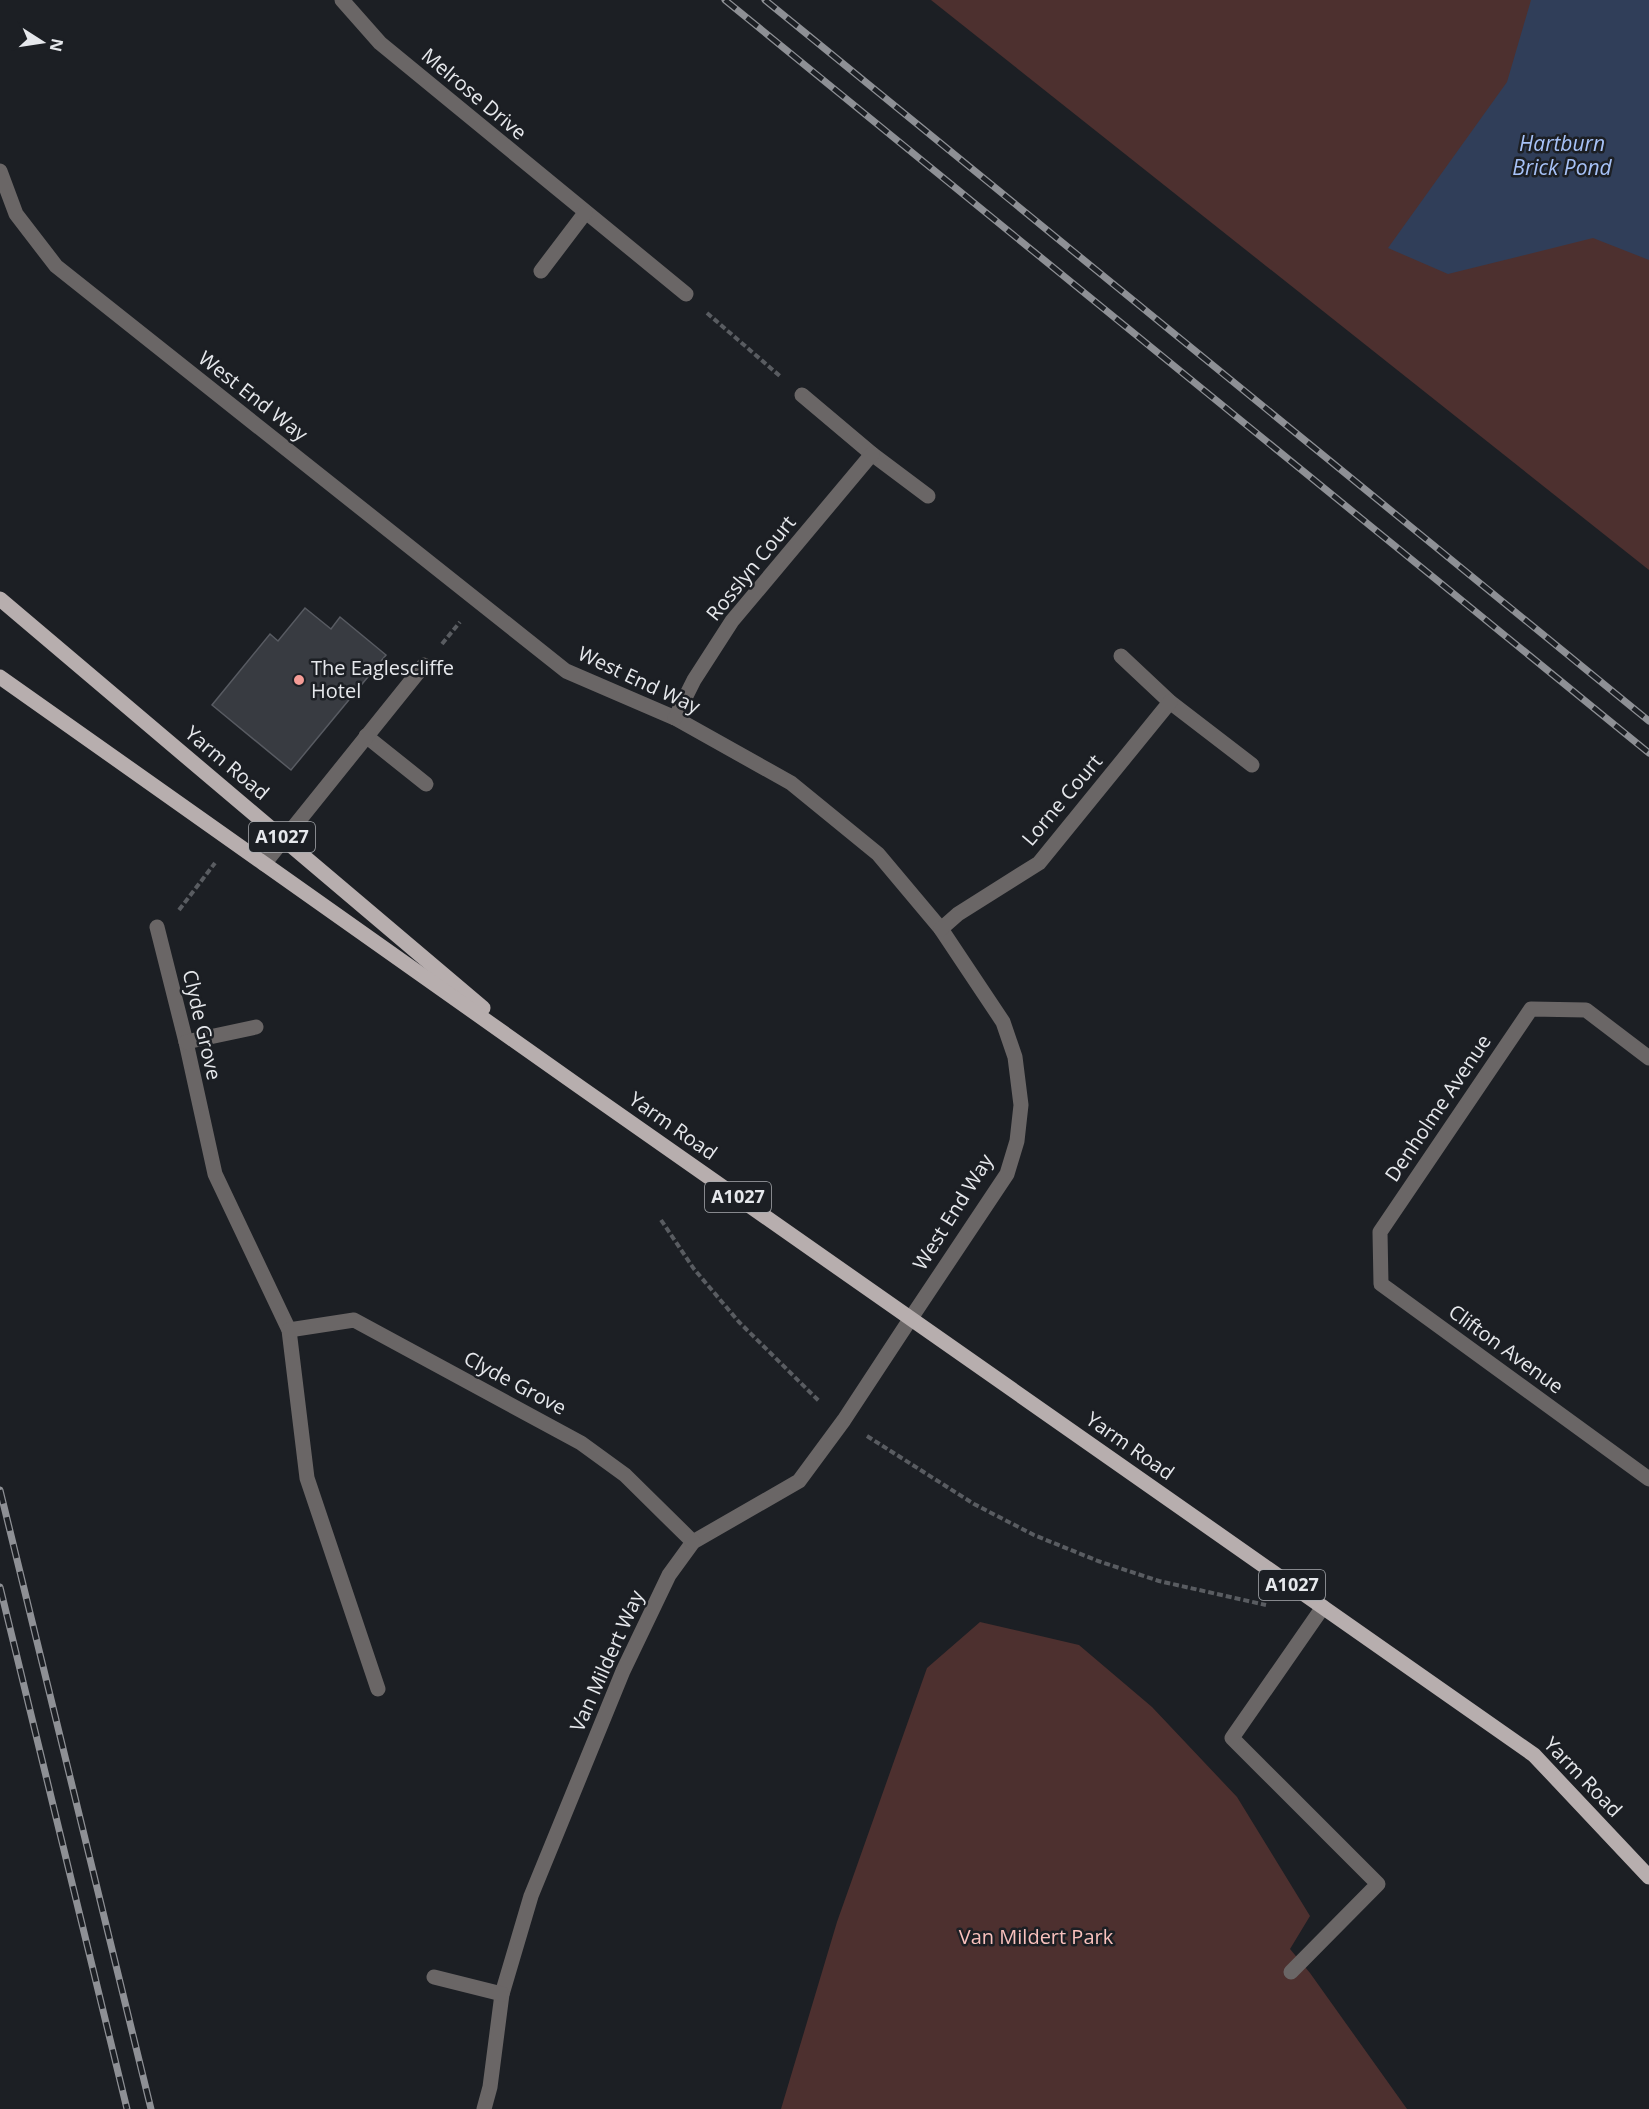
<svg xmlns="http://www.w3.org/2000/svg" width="1649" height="2109" viewBox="0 0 1649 2109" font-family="'Open Sans',sans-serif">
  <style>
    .green { fill: #4d302f }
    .water { fill: #303e59 }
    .building { fill: #383b41; stroke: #585b62; stroke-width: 1.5 }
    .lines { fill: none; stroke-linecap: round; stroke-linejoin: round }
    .path { stroke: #595c61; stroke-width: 4; stroke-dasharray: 6 3; stroke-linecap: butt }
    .service { stroke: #6a6666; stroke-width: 15 }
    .minor { stroke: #6a6666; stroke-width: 15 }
    .primary { stroke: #b7aeae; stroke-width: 15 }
    .rail-casing { stroke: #8e9095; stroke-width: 7 }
    .rail { stroke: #1c1f24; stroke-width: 4.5; stroke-dasharray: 14; stroke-linecap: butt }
    .poi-dot { fill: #f59c96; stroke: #1c1f24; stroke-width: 2 }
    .labels { text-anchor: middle; stroke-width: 5; stroke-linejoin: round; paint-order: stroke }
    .shield { fill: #1c1f24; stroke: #a9acb0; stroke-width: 1.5 }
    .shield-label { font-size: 18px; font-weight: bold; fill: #e6e8ec }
    .street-label { font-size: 20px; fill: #e6e8ec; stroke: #1c1f24 }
    .poi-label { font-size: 20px; fill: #e6e8ec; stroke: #1c1f24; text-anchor: start }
    .park-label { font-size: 20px; fill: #f9c1bd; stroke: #1c1f24 }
    .water-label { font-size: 21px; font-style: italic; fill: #a7c2f7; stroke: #1c1f24 }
  </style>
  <rect width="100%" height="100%" fill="#1c1f24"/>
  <g class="green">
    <polygon points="931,0 1649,0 1649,570"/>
    <polygon points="980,1622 1079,1645 1152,1707 1237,1797 1310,1916 1290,1949 1310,1973 1407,2109 781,2109 837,1922 927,1668"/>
  </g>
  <polygon class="water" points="1531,0 1649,0 1649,260 1593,238 1448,274 1388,248 1507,82"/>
  <polygon class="building" points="305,608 331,629 340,617 386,655 291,770 212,705 270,634 278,641"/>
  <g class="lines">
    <g class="path">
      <polyline points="707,313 781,377"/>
      <polyline points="442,644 460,622"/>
      <polyline points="179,910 215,863"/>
      <polyline points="661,1220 694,1269 739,1322 820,1402"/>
      <polyline points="867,1436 974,1504 1034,1535 1098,1561 1159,1581 1266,1605"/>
    </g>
    <polyline class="service" points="1291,1972 1378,1884 1232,1738 1323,1607"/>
    <g class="minor">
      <polyline points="342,0 380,43 686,294"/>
      <polyline points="0,171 16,214 56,266 566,671 675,718 791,783 878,854 941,929 1003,1022 1015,1057 1021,1105 1017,1141 1007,1174 911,1318 844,1420 799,1481 693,1542 669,1575 623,1671 531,1896 502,1994 490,2087 484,2109"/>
      <polyline points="541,271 585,213"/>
      <polyline points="802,395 872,454 928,496"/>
      <polyline points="1121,656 1170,702 1252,765"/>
      <polyline points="675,718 694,680 732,621 872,454"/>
      <polyline points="366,736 426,784"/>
      <polyline points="264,864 424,665"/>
      <polyline points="157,927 186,1042 215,1174 289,1330 307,1478 378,1689"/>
      <polyline points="941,929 958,914 1039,863 1170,702"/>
      <polyline points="186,1042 256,1027"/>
      <polyline points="1649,1058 1586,1010 1531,1009 1380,1232 1381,1284 1649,1479"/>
      <polyline points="289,1330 354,1320 581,1443 625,1475 693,1542"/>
      <polyline points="434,1977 502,1994"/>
    </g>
    <g class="primary">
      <polyline points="0,599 483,1008"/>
      <polyline points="0,677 580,1087 1534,1755 1649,1877"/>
    </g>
    <g class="rail-casing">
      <g id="rail">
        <polyline points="725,0 1649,753"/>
        <polyline points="765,0 1649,721"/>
        <polyline points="0,1490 151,2109"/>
        <polyline points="0,1587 127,2109"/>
      </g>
    </g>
    <use href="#rail" class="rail"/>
  </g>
  <circle class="poi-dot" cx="299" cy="680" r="6"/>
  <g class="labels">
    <g class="shield">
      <rect x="249" y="822" width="66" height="30" rx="4.5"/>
      <rect x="705" y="1182" width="66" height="30" rx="4.5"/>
      <rect x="1259" y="1570" width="66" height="30" rx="4.5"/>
    </g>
    <g class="shield-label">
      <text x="282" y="843">A1027</text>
      <text x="738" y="1203">A1027</text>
      <text x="1292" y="1591">A1027</text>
    </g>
    <g class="street-label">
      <text transform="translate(474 94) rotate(40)" y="7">Melrose Drive</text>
      <text transform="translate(253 396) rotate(38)" y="7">West End Way</text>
      <text transform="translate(751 568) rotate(-51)" y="7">Rosslyn Court</text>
      <text transform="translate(639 680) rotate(25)" y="7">West End Way</text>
      <text transform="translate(227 763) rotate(40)" y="7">Yarm Road</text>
      <text transform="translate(1062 800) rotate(-50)" y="7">Lorne Court</text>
      <text transform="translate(202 1025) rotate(77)" y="7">Clyde Grove</text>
      <text transform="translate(1438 1108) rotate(-56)" y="7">Denholme Avenue</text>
      <text transform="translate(673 1126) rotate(35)" y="7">Yarm Road</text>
      <text transform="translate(953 1212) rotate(-58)" y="7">West End Way</text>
      <text transform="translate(1506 1349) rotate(36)" y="7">Clifton Avenue</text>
      <text transform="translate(515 1383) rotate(28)" y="7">Clyde Grove</text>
      <text transform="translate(1130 1446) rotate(35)" y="7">Yarm Road</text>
      <text transform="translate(607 1661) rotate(-66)" y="7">Van Mildert Way</text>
      <text transform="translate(1583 1777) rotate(46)" y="7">Yarm Road</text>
    </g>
    <g class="poi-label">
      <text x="311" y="675">The Eaglescliffe<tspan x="311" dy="23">Hotel</tspan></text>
    </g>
    <g class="park-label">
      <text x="1036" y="1944">Van Mildert Park</text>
    </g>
    <g class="water-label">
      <text x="1562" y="151">Hartburn<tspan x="1562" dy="24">Brick Pond</tspan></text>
    </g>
  </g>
  <g transform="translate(42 42) rotate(102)" stroke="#1c1f24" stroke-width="4.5" paint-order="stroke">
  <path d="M0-4.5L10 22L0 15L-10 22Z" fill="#e6e8ec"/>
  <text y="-9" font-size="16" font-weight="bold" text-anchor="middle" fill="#e6e8ec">N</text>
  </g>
</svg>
